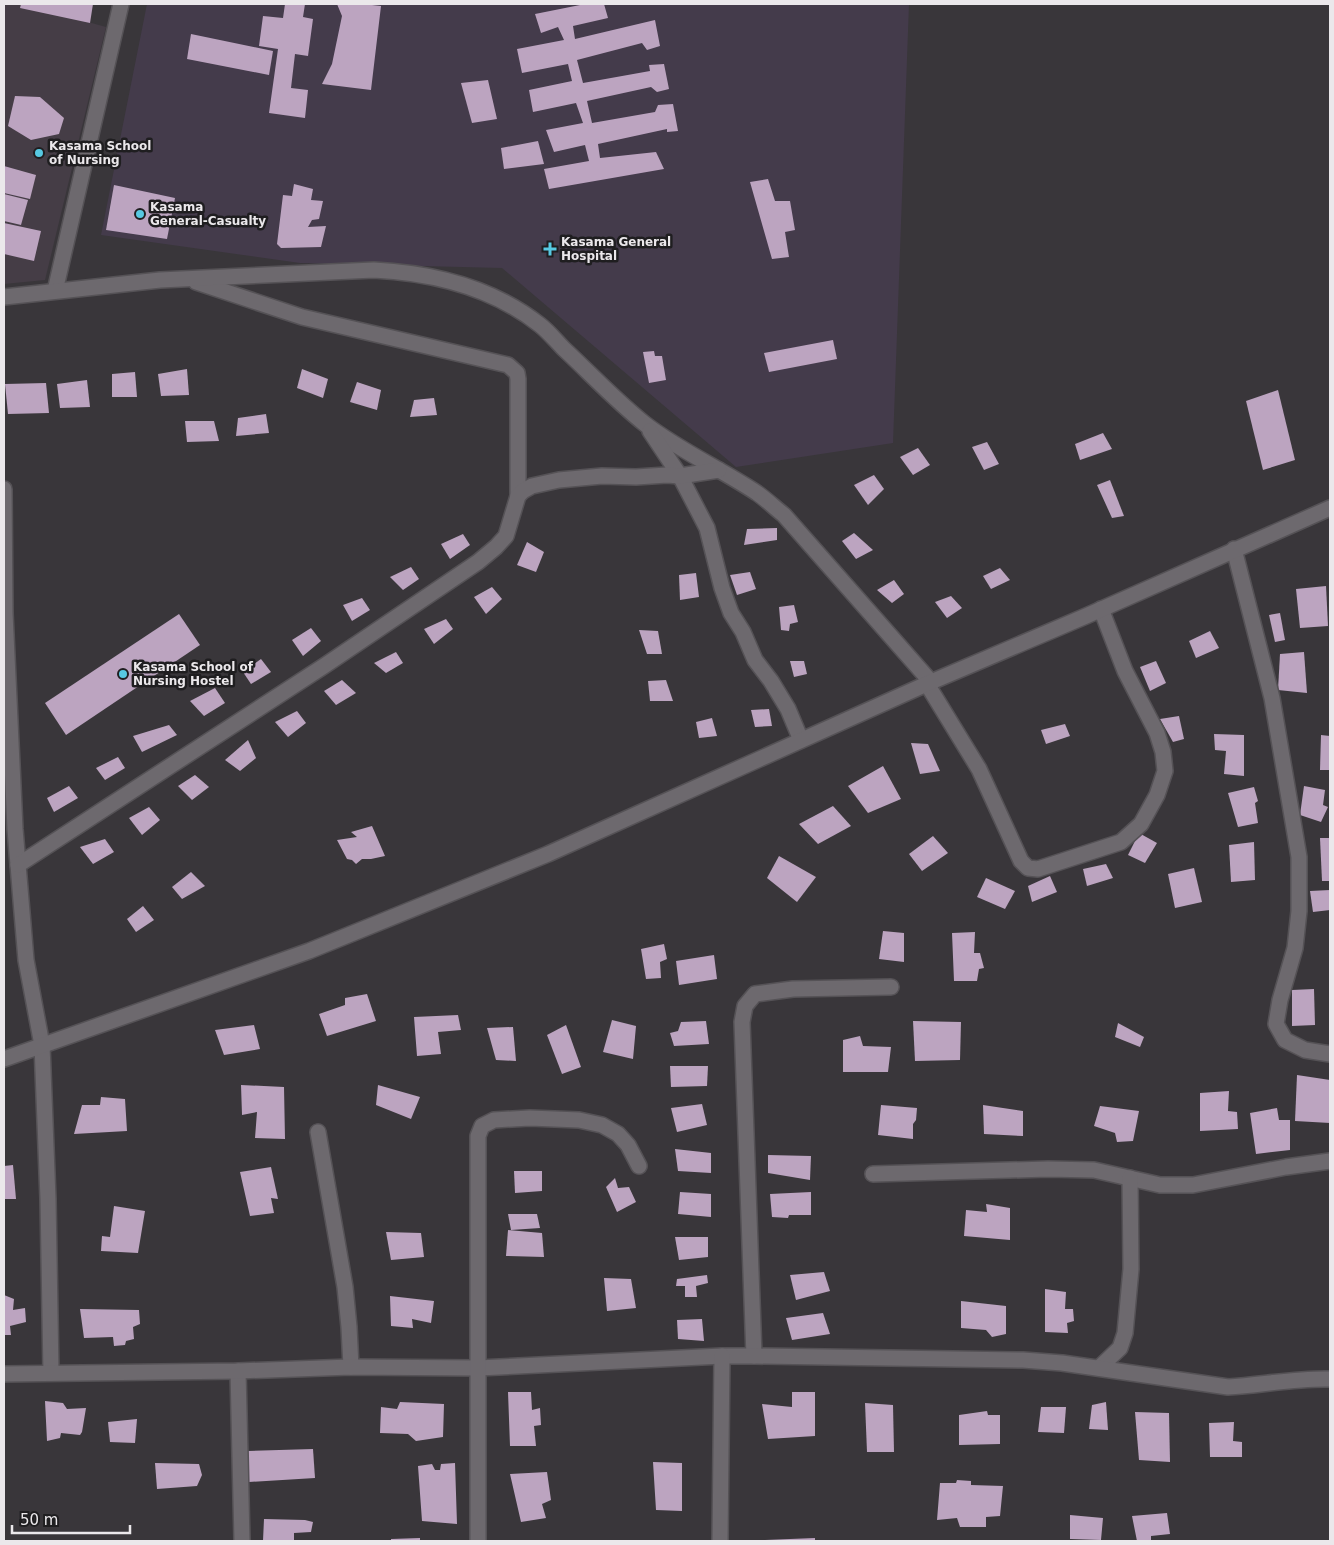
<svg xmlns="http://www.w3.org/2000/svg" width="1334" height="1545" viewBox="0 0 1334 1545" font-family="'DejaVu Sans',sans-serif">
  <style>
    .built { fill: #453d46 }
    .medical { fill: #443b4b }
    .building { fill: #bca4c0 }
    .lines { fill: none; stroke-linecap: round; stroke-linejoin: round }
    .minor-casing { stroke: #555256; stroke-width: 18 }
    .minor { stroke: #6d696e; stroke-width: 15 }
    .poi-dot { fill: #57c9e2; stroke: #1f1e20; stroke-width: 2 }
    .labels { text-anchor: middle; stroke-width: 5; stroke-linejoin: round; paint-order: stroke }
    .poi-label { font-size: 12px; font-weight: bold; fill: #ebe8eb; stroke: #1f1e20; text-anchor: start }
  </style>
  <rect width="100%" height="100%" fill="#39363a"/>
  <polygon class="built" points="4,4 23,4 106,27 45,280 4,284"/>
  <polygon class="medical" points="147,4 909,4 893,443 736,467 502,268 300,263 101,235"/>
  <g class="building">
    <polygon points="21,4 93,4 90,23 20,8"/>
    <polygon points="285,4 305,4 303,17 313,19 308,56 295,54 291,88 308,90 305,118 269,113 278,49 259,46 263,16 283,18"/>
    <polygon points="337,4 363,4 381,6 371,90 322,84 332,64 342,16"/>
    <polygon points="585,4 604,4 608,18 573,26 575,39 655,20 660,46 647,50 642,43 577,60 583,83 650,71 649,65 664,64 669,89 657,92 651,87 587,101 592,123 655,112 658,105 673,104 678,131 667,132 667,129 598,144 600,158 656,152 664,169 549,189 544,169 589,161 585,145 554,152 546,130 583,123 576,103 533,112 529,90 572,81 568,64 522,73 517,49 564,40 558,27 541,33 535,14"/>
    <polygon points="191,34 273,51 269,75 187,59"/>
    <polygon points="488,80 497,119 472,123 461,83"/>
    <polygon points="15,96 40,97 64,118 59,134 31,140 8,126"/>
    <polygon points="538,141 544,164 504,169 501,148"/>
    <polygon points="4,166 36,175 30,199 4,193"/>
    <polygon points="768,179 775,201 790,201 795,230 785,232 789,257 772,259 750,182"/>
    <polygon points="294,184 313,189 311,200 323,201 319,219 312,220 308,227 326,226 321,247 281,248 277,244 283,195 292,196"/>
    <polygon points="114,185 175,198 167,239 106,230"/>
    <polygon points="4,194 28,200 21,225 4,221"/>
    <polygon points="4,223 41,231 34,261 4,254"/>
    <polygon points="833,340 837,359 769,372 764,353"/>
    <polygon points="654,351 655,356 662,356 666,380 649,383 643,352"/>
    <polygon points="187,369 189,395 161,396 158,374"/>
    <polygon points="302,369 328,379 323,398 297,388"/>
    <polygon points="135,372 137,397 112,397 112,374"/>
    <polygon points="87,380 90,407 60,408 57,384"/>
    <polygon points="357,382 381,390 377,410 350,402"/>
    <polygon points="46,383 49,413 8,414 5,384"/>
    <polygon points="1278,390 1295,460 1263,470 1246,401"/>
    <polygon points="434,398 437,415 410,417 414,400"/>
    <polygon points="266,414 269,433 236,436 238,418"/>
    <polygon points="185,421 214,421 219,441 187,442"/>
    <polygon points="1103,433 1112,449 1080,460 1075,444"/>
    <polygon points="987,442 999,464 984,470 972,447"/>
    <polygon points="918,448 930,465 913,475 900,457"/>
    <polygon points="874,475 884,489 868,505 854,485"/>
    <polygon points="1110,480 1124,516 1112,518 1097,485"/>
    <polygon points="777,528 777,540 744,545 747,529"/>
    <polygon points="854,533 873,550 856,559 842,541"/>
    <polygon points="463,534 470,545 450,559 441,544"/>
    <polygon points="527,542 544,552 536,572 517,565"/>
    <polygon points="411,567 419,579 403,590 390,577"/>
    <polygon points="1000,568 1010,580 991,589 983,576"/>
    <polygon points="750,572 756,589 737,595 730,575"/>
    <polygon points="696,573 699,597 680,600 679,575"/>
    <polygon points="894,580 904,594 892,603 877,590"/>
    <polygon points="1326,586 1328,626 1300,628 1296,589"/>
    <polygon points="492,587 502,599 486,614 474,597"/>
    <polygon points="951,596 962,608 947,618 935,602"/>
    <polygon points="362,598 370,610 352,621 343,605"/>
    <polygon points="794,605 798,622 790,624 789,631 781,630 779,607"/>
    <polygon points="1280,613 1285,640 1275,642 1269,615"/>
    <polygon points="179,614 200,645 66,735 45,703"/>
    <polygon points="446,619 453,629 434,644 424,629"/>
    <polygon points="311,628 321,641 303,656 292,640"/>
    <polygon points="639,630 658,631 662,654 647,654"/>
    <polygon points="1210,631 1219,648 1196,658 1189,641"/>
    <polygon points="396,652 403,663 386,673 374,663"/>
    <polygon points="1304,652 1307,693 1278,690 1280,654"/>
    <polygon points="261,659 271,672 251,684 243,672"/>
    <polygon points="790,661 804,661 807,674 794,677"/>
    <polygon points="1156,661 1166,683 1150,691 1140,667"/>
    <polygon points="342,680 356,693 336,705 324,691"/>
    <polygon points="666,680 673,701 650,701 648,681"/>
    <polygon points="215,688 225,703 204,716 190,701"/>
    <polygon points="769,709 772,726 755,727 751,710"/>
    <polygon points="297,711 306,723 288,737 275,722"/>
    <polygon points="1179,716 1184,739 1173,742 1160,719"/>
    <polygon points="712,718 717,736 699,738 696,722"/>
    <polygon points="1065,724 1070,736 1046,744 1041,730"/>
    <polygon points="169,725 177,735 142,752 133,736"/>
    <polygon points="1214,734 1244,735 1244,776 1224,774 1226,751 1215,750"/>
    <polygon points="1321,735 1330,736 1330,770 1320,770"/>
    <polygon points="248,740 256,758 240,771 225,760"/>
    <polygon points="911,743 928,744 940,771 920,774"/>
    <polygon points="118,757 125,768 105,780 96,768"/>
    <polygon points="883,766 901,799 868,813 848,786"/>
    <polygon points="195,775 209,787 192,800 178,786"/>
    <polygon points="69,786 78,798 54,812 47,798"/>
    <polygon points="1304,786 1325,790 1323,805 1328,807 1321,822 1300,815"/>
    <polygon points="1254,787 1258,801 1255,803 1258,823 1238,827 1228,793"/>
    <polygon points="833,806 851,826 818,844 799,824"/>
    <polygon points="149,807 160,820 142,835 129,818"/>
    <polygon points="372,826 385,856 371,859 362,859 356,864 352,860 347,859 337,840 357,837 351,832"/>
    <polygon points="1139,833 1157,843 1145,863 1128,855"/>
    <polygon points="933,836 948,853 922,871 909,854"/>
    <polygon points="1320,838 1330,838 1330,881 1322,881"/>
    <polygon points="105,839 114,852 93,864 80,847"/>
    <polygon points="1254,842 1255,880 1231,882 1229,845"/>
    <polygon points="779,856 816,877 797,902 767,878"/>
    <polygon points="1106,864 1113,878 1087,886 1083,869"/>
    <polygon points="1194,868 1202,902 1175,908 1168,874"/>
    <polygon points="191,872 205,886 182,899 172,887"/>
    <polygon points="1050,876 1057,892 1032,902 1028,886"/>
    <polygon points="986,878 1015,891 1005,909 977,897"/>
    <polygon points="1330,890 1330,910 1313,912 1310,891"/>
    <polygon points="143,906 154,920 136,932 127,919"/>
    <polygon points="883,931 904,933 904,962 879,959"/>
    <polygon points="975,932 974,953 980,953 984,968 979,969 977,981 954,981 952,933"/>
    <polygon points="664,944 667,959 660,962 661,978 646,979 641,949"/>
    <polygon points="714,955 717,979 679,985 676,961"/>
    <polygon points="1314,989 1315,1025 1292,1026 1292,990"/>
    <polygon points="367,994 376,1021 327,1036 319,1014 345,1005 345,998"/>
    <polygon points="458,1015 461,1030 438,1032 441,1054 417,1056 414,1017"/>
    <polygon points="612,1020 636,1026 633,1059 603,1052"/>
    <polygon points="706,1021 709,1044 674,1046 670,1033 678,1031 681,1022"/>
    <polygon points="913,1021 961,1022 960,1060 915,1061"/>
    <polygon points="1118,1023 1144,1037 1140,1047 1115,1037"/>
    <polygon points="254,1025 260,1049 224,1055 215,1030"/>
    <polygon points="566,1025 581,1067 562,1074 547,1035"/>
    <polygon points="513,1027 516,1061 496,1060 487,1028"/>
    <polygon points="860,1036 863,1046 891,1047 888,1072 843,1072 843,1040"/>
    <polygon points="670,1066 708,1066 707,1086 671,1087"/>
    <polygon points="1297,1075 1330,1080 1330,1123 1295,1121"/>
    <polygon points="241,1085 284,1087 285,1139 255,1138 257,1112 242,1115"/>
    <polygon points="378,1085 420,1097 411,1119 376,1105"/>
    <polygon points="1229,1091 1228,1111 1237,1112 1238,1129 1200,1131 1200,1093"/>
    <polygon points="101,1097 125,1099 127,1131 74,1134 82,1105 100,1105"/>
    <polygon points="702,1104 707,1125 677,1132 671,1108"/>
    <polygon points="881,1105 917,1108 916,1120 913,1124 913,1139 878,1135"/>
    <polygon points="983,1105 1023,1111 1023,1136 984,1134"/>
    <polygon points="1100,1106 1139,1111 1133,1141 1117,1142 1115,1133 1094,1126"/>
    <polygon points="1277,1108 1279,1120 1290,1120 1290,1150 1256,1154 1250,1113"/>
    <polygon points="675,1149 711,1153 711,1173 678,1171"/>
    <polygon points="768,1155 811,1156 810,1180 768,1173"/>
    <polygon points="13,1165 16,1199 4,1199 4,1166"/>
    <polygon points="271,1167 278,1199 271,1198 274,1213 250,1216 240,1172"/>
    <polygon points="514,1171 542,1171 542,1191 515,1193"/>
    <polygon points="615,1178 618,1188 629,1187 636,1202 617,1212 606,1187"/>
    <polygon points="680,1192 711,1194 711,1217 678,1214"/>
    <polygon points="811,1192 811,1215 789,1215 788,1218 772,1217 770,1194"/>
    <polygon points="986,1204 1010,1208 1010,1240 964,1236 966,1210 987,1212"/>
    <polygon points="114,1206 145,1211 138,1253 101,1251 102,1236 110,1237"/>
    <polygon points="508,1214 537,1214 540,1228 511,1230"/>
    <polygon points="508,1230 542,1233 544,1257 506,1256"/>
    <polygon points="386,1232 421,1233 424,1257 391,1260"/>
    <polygon points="675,1237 708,1237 708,1257 679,1260"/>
    <polygon points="824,1272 830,1291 796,1300 790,1275"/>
    <polygon points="707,1275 708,1283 696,1286 697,1297 685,1297 685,1286 676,1286 677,1279"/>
    <polygon points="604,1278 631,1279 636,1308 607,1311"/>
    <polygon points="1045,1289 1066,1292 1065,1309 1073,1309 1074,1321 1067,1323 1068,1333 1045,1332"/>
    <polygon points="4,1295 14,1299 13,1310 25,1308 26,1322 10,1326 11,1335 4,1335"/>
    <polygon points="390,1296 434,1301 431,1323 412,1319 413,1328 391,1326"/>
    <polygon points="961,1301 1006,1306 1006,1334 992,1337 986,1330 961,1328"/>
    <polygon points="80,1309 139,1310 140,1324 133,1327 134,1339 126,1341 125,1345 114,1346 113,1337 84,1338"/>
    <polygon points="823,1313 830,1334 792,1340 786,1318"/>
    <polygon points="702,1319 704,1341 678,1339 677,1320"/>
    <polygon points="508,1392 531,1392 532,1410 540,1408 541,1425 534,1426 536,1446 510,1446"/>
    <polygon points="792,1392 815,1392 815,1436 768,1439 762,1404 792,1407"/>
    <polygon points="45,1401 63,1403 67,1409 86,1408 82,1432 80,1435 61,1433 60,1438 47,1441"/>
    <polygon points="400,1402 444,1404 443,1437 416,1441 408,1434 380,1433 381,1407 397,1409"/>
    <polygon points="1106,1402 1108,1430 1089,1429 1092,1405"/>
    <polygon points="865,1403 893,1405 894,1452 867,1452"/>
    <polygon points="1041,1407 1066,1407 1064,1433 1038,1432"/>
    <polygon points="987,1411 988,1415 1000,1415 1000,1444 959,1445 959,1415"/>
    <polygon points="1135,1412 1169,1413 1170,1462 1139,1460"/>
    <polygon points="137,1419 135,1443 110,1442 108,1422"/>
    <polygon points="1234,1422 1233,1441 1242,1442 1242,1457 1210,1457 1209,1423"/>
    <polygon points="313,1449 315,1478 249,1482 248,1451"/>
    <polygon points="653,1462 682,1463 682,1511 656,1510"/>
    <polygon points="155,1463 199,1464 202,1475 197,1486 157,1489"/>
    <polygon points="455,1463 457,1524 422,1521 418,1466 432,1464 435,1470 440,1470 441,1464"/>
    <polygon points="547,1472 551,1500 542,1504 546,1518 521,1522 510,1474"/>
    <polygon points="957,1480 971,1481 971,1485 1003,1486 1000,1516 986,1517 986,1527 960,1527 957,1518 937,1520 940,1483 956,1483"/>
    <polygon points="1167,1513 1170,1534 1151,1536 1151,1541 1137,1541 1132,1516"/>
    <polygon points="1070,1515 1103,1518 1101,1540 1070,1539"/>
    <polygon points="264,1519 305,1520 313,1522 311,1532 294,1533 294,1541 263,1541"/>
    <polygon points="420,1538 420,1541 391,1541 391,1539"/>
    <polygon points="815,1538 815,1541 765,1541 765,1540"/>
  </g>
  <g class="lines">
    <g class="minor-casing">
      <g id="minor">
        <polyline points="196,282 302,317 508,365 517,373 518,379 518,496"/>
        <polyline points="55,291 121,4"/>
        <path d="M4,297l156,-17 214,-10c59,3 118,17 166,55 9,7 16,16 24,24 27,25 52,52 81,75 35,27 76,45 112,69 10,7 18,15 27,22l147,167"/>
        <polyline points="650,431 680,476 707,528 722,588 731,613 743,632 755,660 771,681 788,709 801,740"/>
        <polyline points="4,489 5,613 15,829 26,960 42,1045 48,1199 51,1373"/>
        <polyline points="1234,549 1272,698 1299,857 1299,911 1295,948 1280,1000 1276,1024 1285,1040 1305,1050 1330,1054"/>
        <polyline points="927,684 979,769 1021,861 1028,868 1038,869 1121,842 1141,824 1157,795 1165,771 1163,752 1157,733 1125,671 1101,609"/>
        <polyline points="18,865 324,666 478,562 496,547 506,536 518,496 523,491 532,486 559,480 602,476 636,477 667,475 680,476 719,470"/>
        <polyline points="4,1059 309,951 548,854 931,682 1086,616 1330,508"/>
        <polyline points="318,1132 345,1287 349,1327 351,1367"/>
        <polyline points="873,1174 1048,1169 1094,1170 1160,1185 1193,1185 1286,1167 1330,1161"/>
        <polyline points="754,1356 742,1022 745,1006 755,994 793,989 891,987"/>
        <polyline points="1099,1368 1120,1348 1125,1333 1131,1269 1130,1178"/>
        <polyline points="238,1371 242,1541"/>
        <path d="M4,1374l234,-3 113,-4 127,1 244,-12h32l269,4 39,3 166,24c34,-2 68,-9 102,-8"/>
        <polyline points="478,1541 478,1136 482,1126 494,1120 530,1118 579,1120 602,1125 618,1134 628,1145 639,1166"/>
        <polyline points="720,1541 722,1356"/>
      </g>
    </g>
    <use href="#minor" class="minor"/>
  </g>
  <g class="poi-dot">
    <circle cx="39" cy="153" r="5"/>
    <circle cx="140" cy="214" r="5"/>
    <path d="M547.5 241.5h5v5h5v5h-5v5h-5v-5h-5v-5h5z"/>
    <circle cx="123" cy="674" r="5"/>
  </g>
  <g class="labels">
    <g class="poi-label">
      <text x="49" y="150">Kasama School<tspan x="49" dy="14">of Nursing</tspan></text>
      <text x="150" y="211">Kasama<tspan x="150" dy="14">General-Casualty</tspan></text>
      <text x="561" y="246">Kasama General<tspan x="561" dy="14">Hospital</tspan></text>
      <text x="133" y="671">Kasama School of<tspan x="133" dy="14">Nursing Hostel</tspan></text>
    </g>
  </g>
  <rect width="1334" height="1545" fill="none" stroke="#ebe8eb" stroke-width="10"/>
  <path d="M12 1525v8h118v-8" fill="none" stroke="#ebe8eb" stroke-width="2.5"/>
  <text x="20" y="1525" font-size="15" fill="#ebe8eb" stroke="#1f1e20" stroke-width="4" paint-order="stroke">50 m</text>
</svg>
